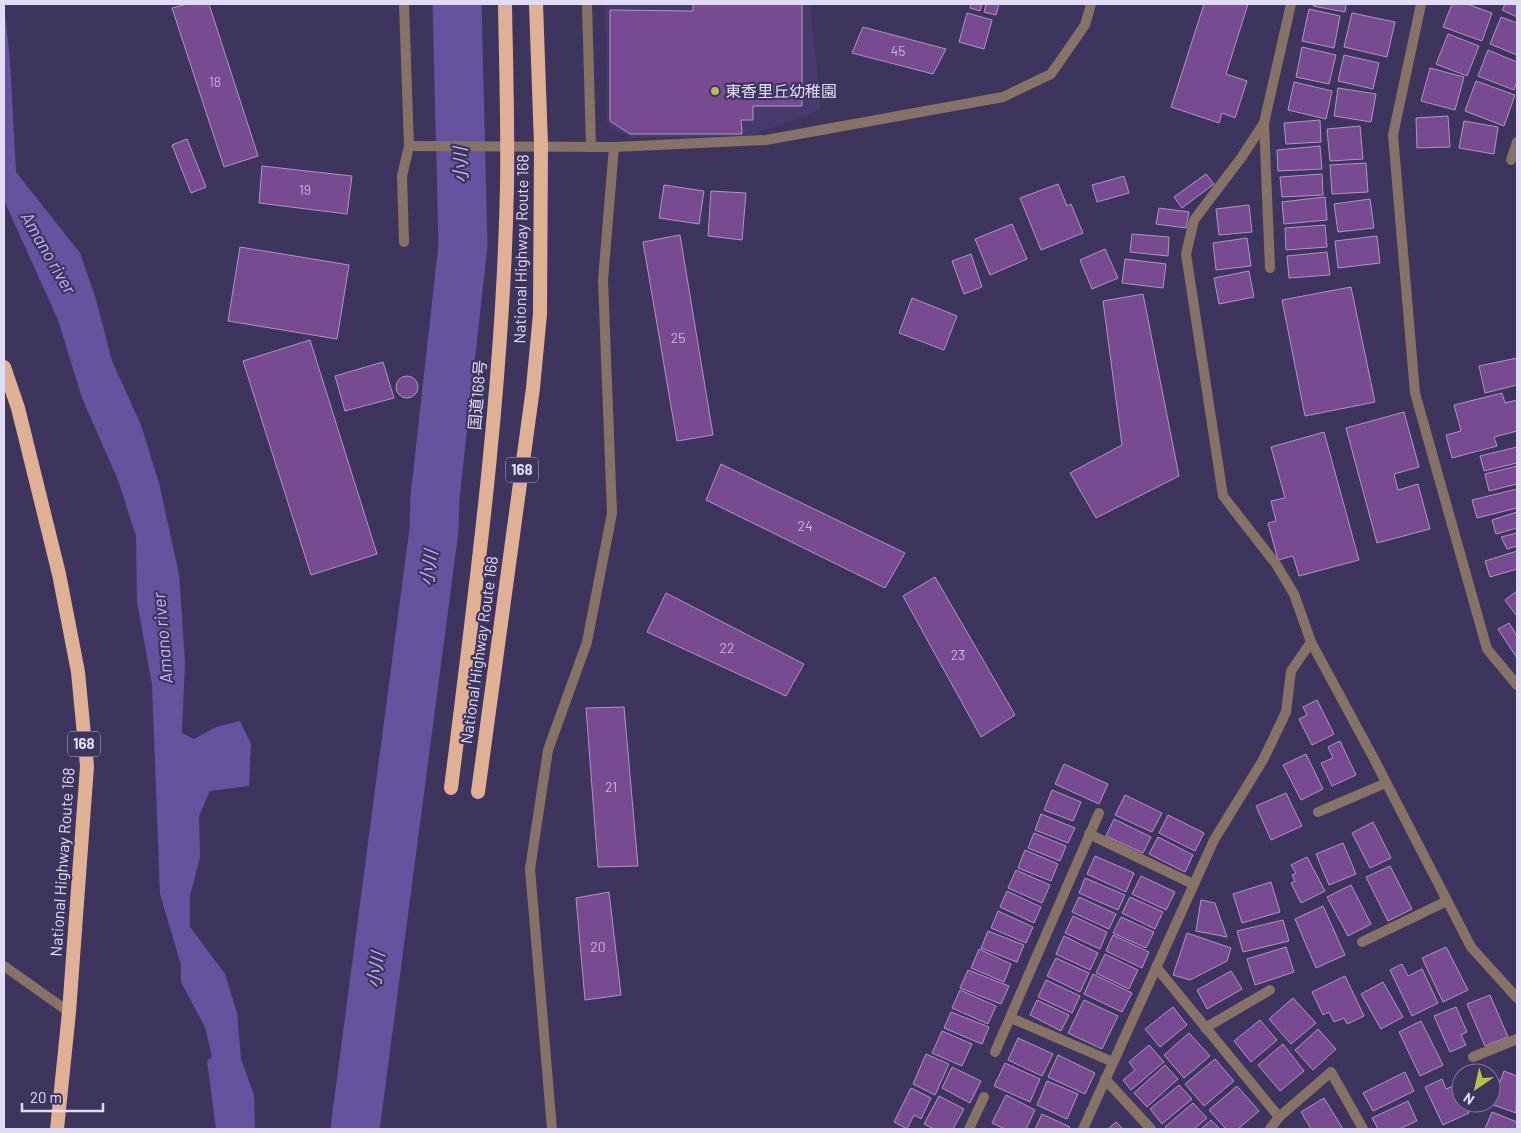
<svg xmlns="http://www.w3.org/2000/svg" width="1521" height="1133" viewBox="0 0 1521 1133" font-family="Barlow,'Noto Sans JP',sans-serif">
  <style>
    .built { fill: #463b6c }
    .water { fill: #6553a0 }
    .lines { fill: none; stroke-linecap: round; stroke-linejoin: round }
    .river { stroke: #6553a0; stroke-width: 49 }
    .building { fill: #784a91; stroke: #b195c2 }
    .service { stroke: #877266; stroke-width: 10 }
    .minor { stroke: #877266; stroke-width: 10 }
    .trunk { stroke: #e0b094; stroke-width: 14 }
    .poi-dot { fill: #b9c046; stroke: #3e355f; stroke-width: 2 }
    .labels { text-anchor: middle; stroke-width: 4.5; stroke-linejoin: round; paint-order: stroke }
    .number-label { font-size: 14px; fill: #c6b8dd }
    .shield { fill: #3e355f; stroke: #afaac9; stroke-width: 1 }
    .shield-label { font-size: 15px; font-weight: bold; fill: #e0dcf6 }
    .poi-label { font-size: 16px; fill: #e0dcf6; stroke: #3e355f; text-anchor: start }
    .street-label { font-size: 16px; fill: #e0dcf6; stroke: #3e355f }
    .water-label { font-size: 18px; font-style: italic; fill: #c0b5f5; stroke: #3e355f }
  </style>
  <rect width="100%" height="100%" fill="#3e355f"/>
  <polygon class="built" points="606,4 810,4 821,110 748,136 631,138 607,125"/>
  <polygon class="water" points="4,4 10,61 16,172 80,253 96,299 112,361 141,425 159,483 179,574 185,661 182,733 194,739 216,727 240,721 251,744 249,786 210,791 199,816 200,857 190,896 190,927 225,974 237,1013 241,1059 254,1095 255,1129 216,1129 207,1061 212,1057 205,1027 181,982 181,965 160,894 152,684 137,602 136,536 118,480 82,398 58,320 4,200"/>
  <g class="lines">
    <polyline class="river" points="355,1129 434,530 435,497 463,245 457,4"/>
  </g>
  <g class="building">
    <polygon points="187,4 209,4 258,156 224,167 172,8"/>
    <polygon points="693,4 802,4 802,106 753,106 753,120 741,120 742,134 630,134 610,121 610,10 693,11"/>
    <polygon points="971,4 982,4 980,11 970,8"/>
    <polygon points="986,4 999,4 996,15 984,12"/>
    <polygon points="1204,4 1248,4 1226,74 1247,81 1235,118 1222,113 1219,123 1171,107"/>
    <polygon points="1314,4 1346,4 1345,12 1313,6"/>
    <polygon points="1452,4 1467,4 1492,13 1482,41 1443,27"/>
    <polygon points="1505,4 1517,4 1517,17 1502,10"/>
    <polygon points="1309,9 1340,16 1334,48 1302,41"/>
    <polygon points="967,13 992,20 984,49 959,42"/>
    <polygon points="1352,13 1395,22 1387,57 1344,47"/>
    <polygon points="1501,17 1517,23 1517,55 1490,44"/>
    <polygon points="863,27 946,49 933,74 852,53"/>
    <polygon points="1448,34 1479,46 1467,76 1436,64"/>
    <polygon points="1302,47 1336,55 1329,84 1296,77"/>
    <polygon points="1488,50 1517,62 1517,81 1514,90 1478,76"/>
    <polygon points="1344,55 1379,63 1373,89 1338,81"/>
    <polygon points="1430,68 1464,77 1455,110 1421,101"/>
    <polygon points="1476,81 1515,95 1504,126 1465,111"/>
    <polygon points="1294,82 1332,91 1326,119 1288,110"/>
    <polygon points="1338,88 1376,94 1371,122 1334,116"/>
    <polygon points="1448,116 1450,147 1417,148 1416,118"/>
    <polygon points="1320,120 1321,142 1286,144 1284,123"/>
    <polygon points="1464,121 1498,127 1494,154 1459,148"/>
    <polygon points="1360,126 1363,159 1330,161 1327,129"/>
    <polygon points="187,139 206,187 191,193 172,145"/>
    <polygon points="1320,146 1322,169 1278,171 1277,150"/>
    <polygon points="1366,163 1368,192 1332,194 1330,165"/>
    <polygon points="262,166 352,176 347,214 259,203"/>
    <polygon points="1206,174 1214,184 1182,208 1174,197"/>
    <polygon points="1322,174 1323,195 1282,197 1280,177"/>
    <polygon points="1124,176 1129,193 1097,202 1092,185"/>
    <polygon points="1058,184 1067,206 1071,204 1083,233 1041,250 1020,198"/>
    <polygon points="664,185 704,191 699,224 659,218"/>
    <polygon points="711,191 746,193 742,240 708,236"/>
    <polygon points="1325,197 1327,220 1284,224 1282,202"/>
    <polygon points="1370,199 1374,228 1338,232 1334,204"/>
    <polygon points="1249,205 1252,232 1219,235 1216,209"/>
    <polygon points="1159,208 1189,212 1186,228 1156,224"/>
    <polygon points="1012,224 1027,259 990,275 975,239"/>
    <polygon points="1325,225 1327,247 1286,250 1285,228"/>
    <polygon points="1132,234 1169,237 1168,256 1130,252"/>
    <polygon points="680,235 713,435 677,441 643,242"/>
    <polygon points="1377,236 1380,263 1338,268 1335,241"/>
    <polygon points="1247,238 1251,266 1216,270 1213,243"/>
    <polygon points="240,247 349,265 337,339 228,321"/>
    <polygon points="1105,249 1118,278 1092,289 1080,260"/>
    <polygon points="1327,252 1330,275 1289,278 1287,256"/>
    <polygon points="971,254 982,287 964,294 952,261"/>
    <polygon points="1125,259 1166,264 1163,288 1122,283"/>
    <polygon points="1249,271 1254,297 1219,304 1214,278"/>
    <polygon points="1351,287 1375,402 1305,416 1282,300"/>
    <polygon points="1143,294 1179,476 1096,518 1070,473 1122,445 1103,301"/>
    <polygon points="912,298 957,316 944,350 899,333"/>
    <polygon points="310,340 377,554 311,575 243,361"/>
    <polygon points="1517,358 1517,385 1485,393 1479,366"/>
    <polygon points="383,362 394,398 345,411 335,376"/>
    <circle cx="407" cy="387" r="11"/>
    <polygon points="1502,393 1505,403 1517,400 1517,431 1494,437 1497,446 1452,458 1446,435 1461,431 1454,405"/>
    <polygon points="1404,412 1419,467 1394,474 1398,490 1418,484 1430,529 1377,543 1346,428"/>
    <polygon points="1324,432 1359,560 1299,576 1293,556 1278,560 1268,523 1276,521 1271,501 1285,498 1271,447"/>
    <polygon points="1517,447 1517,463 1484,471 1480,456"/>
    <polygon points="721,464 905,553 885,588 706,500"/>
    <polygon points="1517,466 1517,484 1489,491 1485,474"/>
    <polygon points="1517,489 1517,508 1477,518 1472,500"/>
    <polygon points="1517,512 1517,528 1496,534 1492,520"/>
    <polygon points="1517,533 1517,546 1507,549 1501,537"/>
    <polygon points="1517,551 1517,569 1490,577 1485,561"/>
    <polygon points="935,577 1015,715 981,737 903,596"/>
    <polygon points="1517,591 1517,614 1516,615 1505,600"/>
    <polygon points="666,593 804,664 786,696 647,632"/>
    <polygon points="1509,623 1517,636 1517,658 1498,629"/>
    <polygon points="1317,700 1334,734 1312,745 1299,719 1307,715 1303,707"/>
    <polygon points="624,707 638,866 598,867 586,708"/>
    <polygon points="1340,741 1356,775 1332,786 1321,763 1333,758 1328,747"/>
    <polygon points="1306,754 1323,789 1301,800 1283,765"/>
    <polygon points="1064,764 1108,784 1099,804 1055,784"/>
    <polygon points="1052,790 1081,802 1073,821 1044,810"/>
    <polygon points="1286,793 1302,826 1271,840 1256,806"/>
    <polygon points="1125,795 1162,813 1152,832 1115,815"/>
    <polygon points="1041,814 1075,828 1068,843 1035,830"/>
    <polygon points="1168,815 1204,833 1195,851 1159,833"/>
    <polygon points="1114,819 1151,837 1143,853 1106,836"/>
    <polygon points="1373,822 1391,858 1370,868 1352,833"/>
    <polygon points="1034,833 1066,846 1060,861 1028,848"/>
    <polygon points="1158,837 1193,855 1185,872 1149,854"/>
    <polygon points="1343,843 1356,874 1329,885 1316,854"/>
    <polygon points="1025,850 1058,864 1051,881 1018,868"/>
    <polygon points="1095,856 1134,873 1126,892 1087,874"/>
    <polygon points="1307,857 1325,891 1301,903 1291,883 1295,881 1292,875 1296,873 1291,865"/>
    <polygon points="1390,866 1412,909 1388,921 1366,877"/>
    <polygon points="1016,870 1050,885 1042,903 1008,888"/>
    <polygon points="1141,876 1175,892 1166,910 1132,894"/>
    <polygon points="1085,878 1125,895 1118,910 1079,893"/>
    <polygon points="1271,882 1280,912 1242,923 1233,894"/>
    <polygon points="1351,885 1371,924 1348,936 1327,897"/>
    <polygon points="1007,891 1041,907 1034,923 1000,907"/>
    <polygon points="609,892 621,995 585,1000 576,898"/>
    <polygon points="1079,897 1116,914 1109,929 1072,912"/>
    <polygon points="1130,897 1163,912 1155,929 1122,913"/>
    <polygon points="1201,900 1215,903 1227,937 1196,931"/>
    <polygon points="1323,906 1345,955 1316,968 1295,919"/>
    <polygon points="998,911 1033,927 1026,943 991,928"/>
    <polygon points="1073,916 1107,932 1100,949 1065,933"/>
    <polygon points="1121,917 1154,932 1146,948 1113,933"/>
    <polygon points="1283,920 1289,941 1243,952 1237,931"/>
    <polygon points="988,931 1024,945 1017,962 981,948"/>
    <polygon points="1187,933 1231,948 1227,961 1190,980 1173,975"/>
    <polygon points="1113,935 1149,952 1142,968 1106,951"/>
    <polygon points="1064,936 1098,953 1090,970 1056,954"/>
    <polygon points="1286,947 1294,972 1255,985 1247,959"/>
    <polygon points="1446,947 1468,990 1443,1002 1422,958"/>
    <polygon points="979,949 1011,964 1004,982 971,968"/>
    <polygon points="1105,954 1138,970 1129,989 1096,973"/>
    <polygon points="1056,958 1089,973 1080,992 1047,976"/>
    <polygon points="1402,964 1408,976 1422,969 1438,1003 1412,1016 1390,970"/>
    <polygon points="968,970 1009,986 1001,1004 960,988"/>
    <polygon points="1231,971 1242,989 1207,1009 1197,990"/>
    <polygon points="1093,974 1132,993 1122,1012 1084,994"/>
    <polygon points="1345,976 1364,1016 1347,1024 1344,1018 1334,1022 1329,1012 1323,1015 1312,992"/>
    <polygon points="1046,980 1080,996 1072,1013 1038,997"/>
    <polygon points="1383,982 1403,1017 1381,1029 1361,994"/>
    <polygon points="960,990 996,1006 988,1024 952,1008"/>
    <polygon points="1490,995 1508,1037 1485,1046 1467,1004"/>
    <polygon points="1293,998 1316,1023 1291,1044 1269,1019"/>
    <polygon points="1037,1000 1069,1015 1061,1031 1030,1015"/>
    <polygon points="1084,1000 1118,1016 1102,1049 1068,1033"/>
    <polygon points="1173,1007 1187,1025 1160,1047 1145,1029"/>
    <polygon points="1456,1007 1467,1032 1461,1035 1466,1045 1450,1052 1434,1016"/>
    <polygon points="951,1012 989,1027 982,1044 944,1028"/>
    <polygon points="1260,1020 1277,1040 1251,1062 1234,1041"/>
    <polygon points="1421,1021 1443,1065 1420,1076 1399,1032"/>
    <polygon points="1318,1029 1336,1049 1313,1070 1295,1050"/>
    <polygon points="942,1031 972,1044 962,1066 932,1053"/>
    <polygon points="1189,1033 1210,1056 1184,1078 1164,1055"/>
    <polygon points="1018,1038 1053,1054 1042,1076 1008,1060"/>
    <polygon points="1283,1044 1304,1071 1280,1091 1258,1065"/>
    <polygon points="1149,1045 1164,1062 1131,1090 1123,1080 1135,1070 1129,1062"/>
    <polygon points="926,1054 949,1064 935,1095 913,1084"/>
    <polygon points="1058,1055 1095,1073 1085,1094 1048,1077"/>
    <polygon points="1215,1059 1234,1081 1204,1106 1185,1084"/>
    <polygon points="1005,1063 1040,1079 1030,1102 994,1086"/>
    <polygon points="1165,1065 1178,1079 1147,1107 1134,1093"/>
    <polygon points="952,1067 981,1081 970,1103 942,1088"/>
    <polygon points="1504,1071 1517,1076 1516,1113 1488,1103 1491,1103 1491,1079 1500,1082"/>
    <polygon points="1405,1072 1414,1091 1373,1111 1363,1093"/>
    <polygon points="1442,1079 1446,1089 1456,1085 1461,1097 1461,1103 1464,1103 1469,1113 1443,1125 1425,1087"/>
    <polygon points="1047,1081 1078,1094 1067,1119 1037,1105"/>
    <polygon points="1179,1085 1192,1099 1162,1124 1150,1109"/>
    <polygon points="1237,1086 1259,1111 1238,1129 1226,1129 1209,1110"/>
    <polygon points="911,1088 931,1098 921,1119 914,1115 907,1129 894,1122"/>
    <polygon points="1006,1095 1035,1110 1026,1129 1005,1129 992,1123"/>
    <polygon points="939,1096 964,1109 953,1129 934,1129 924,1124"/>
    <polygon points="1324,1098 1343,1129 1311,1129 1301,1112"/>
    <polygon points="1408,1101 1417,1121 1399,1129 1378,1129 1372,1118"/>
    <polygon points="1193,1103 1207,1118 1194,1129 1167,1129 1165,1127"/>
    <polygon points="1492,1112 1517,1122 1517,1129 1485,1129"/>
    <polygon points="1042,1114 1070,1127 1068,1129 1035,1129"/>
    <polygon points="1211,1120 1220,1129 1201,1129"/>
    <polygon points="1116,1122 1123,1129 1108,1129"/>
  </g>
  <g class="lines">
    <g class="service">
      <polyline points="587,4 591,147"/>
      <polyline points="1264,123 1270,268"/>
      <polyline points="1205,1028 1270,990"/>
      <polyline points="552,1129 530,869 548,750 587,642 612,513 603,280 614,147"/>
    </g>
    <g class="minor">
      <polyline points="1291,4 1264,123 1241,158 1194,220 1186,254 1223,496 1276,564 1294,594 1311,642 1373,757 1471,947 1517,998"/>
      <polyline points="1421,4 1393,135 1415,393 1487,649 1517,685"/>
      <polyline points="409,146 614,147 766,140 1003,97 1051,74 1085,25 1091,4"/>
      <polyline points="1511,160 1517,142"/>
      <polyline points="404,242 402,176 409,146 404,4"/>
      <polyline points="1318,812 1386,783"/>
      <polyline points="1089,834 1193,884"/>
      <polyline points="1362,942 1447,901"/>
      <polyline points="4,966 69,1012"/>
      <polyline points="1156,967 1279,1117"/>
      <polyline points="1011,1018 1113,1062"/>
      <polyline points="995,1052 1099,813"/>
      <polyline points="1473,1057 1517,1039"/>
      <polyline points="1105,1079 1151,1129"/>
      <polyline points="969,1129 984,1097"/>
      <polyline points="1083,1129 1214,840 1263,760 1286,712 1291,671 1311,642"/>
      <polyline points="1270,1129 1279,1117 1331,1072 1363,1129"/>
    </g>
    <g class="trunk">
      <polyline points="4,367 18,408 59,574 78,672 87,766 69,1012 57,1129"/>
      <path d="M451,788c25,-200 52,-401 56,-602 1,-61 -1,-122 -2,-182"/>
      <polyline points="478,792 533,388 540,314 541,145 536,4"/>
    </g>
  </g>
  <circle class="poi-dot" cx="715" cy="91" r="5"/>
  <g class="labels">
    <g class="number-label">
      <text x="898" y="56">45</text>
      <text x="215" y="87">18</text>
      <text x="305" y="195">19</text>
      <text x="678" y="343">25</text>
      <text x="805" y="531">24</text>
      <text x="727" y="653">22</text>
      <text x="958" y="660">23</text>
      <text x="611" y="792">21</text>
      <text x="598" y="952">20</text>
    </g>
    <g class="shield">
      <rect x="506" y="457.5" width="32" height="25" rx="4"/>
      <rect x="68" y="731.5" width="32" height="25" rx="4"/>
    </g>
    <g class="shield-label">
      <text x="522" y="475">168</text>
      <text x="84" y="749">168</text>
    </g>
    <g class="poi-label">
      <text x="725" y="97">東香里丘幼稚園</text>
    </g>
    <g class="street-label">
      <text transform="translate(521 249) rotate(-89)" y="6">National Highway Route 168</text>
      <text transform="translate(477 395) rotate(-85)" y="6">国道168号</text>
      <text transform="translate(479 650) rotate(-82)" y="6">National Highway Route 168</text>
      <text transform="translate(62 862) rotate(-86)" y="6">National Highway Route 168</text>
    </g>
    <g class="water-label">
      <text transform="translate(461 165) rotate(-91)" y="6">小川</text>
      <text transform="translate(48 253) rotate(60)" y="6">Amano river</text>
      <text transform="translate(429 568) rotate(-82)" y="6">小川</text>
      <text transform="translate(163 638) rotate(-95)" y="6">Amano river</text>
      <text transform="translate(376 970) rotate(-82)" y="6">小川</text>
    </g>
  </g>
  <rect width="1521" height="1133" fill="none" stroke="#e0dcf6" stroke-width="10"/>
  <g transform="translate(1476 1088) rotate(214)"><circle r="24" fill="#3e355f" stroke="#7f789b"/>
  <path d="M0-4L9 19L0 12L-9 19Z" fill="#b9c046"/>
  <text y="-8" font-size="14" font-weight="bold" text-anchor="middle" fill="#e0dcf6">N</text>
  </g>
  <path d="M22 1103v8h81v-8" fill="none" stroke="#e0dcf6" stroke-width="2.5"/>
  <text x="30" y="1103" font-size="15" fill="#e0dcf6" stroke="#3e355f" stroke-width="4" paint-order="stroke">20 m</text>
</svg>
